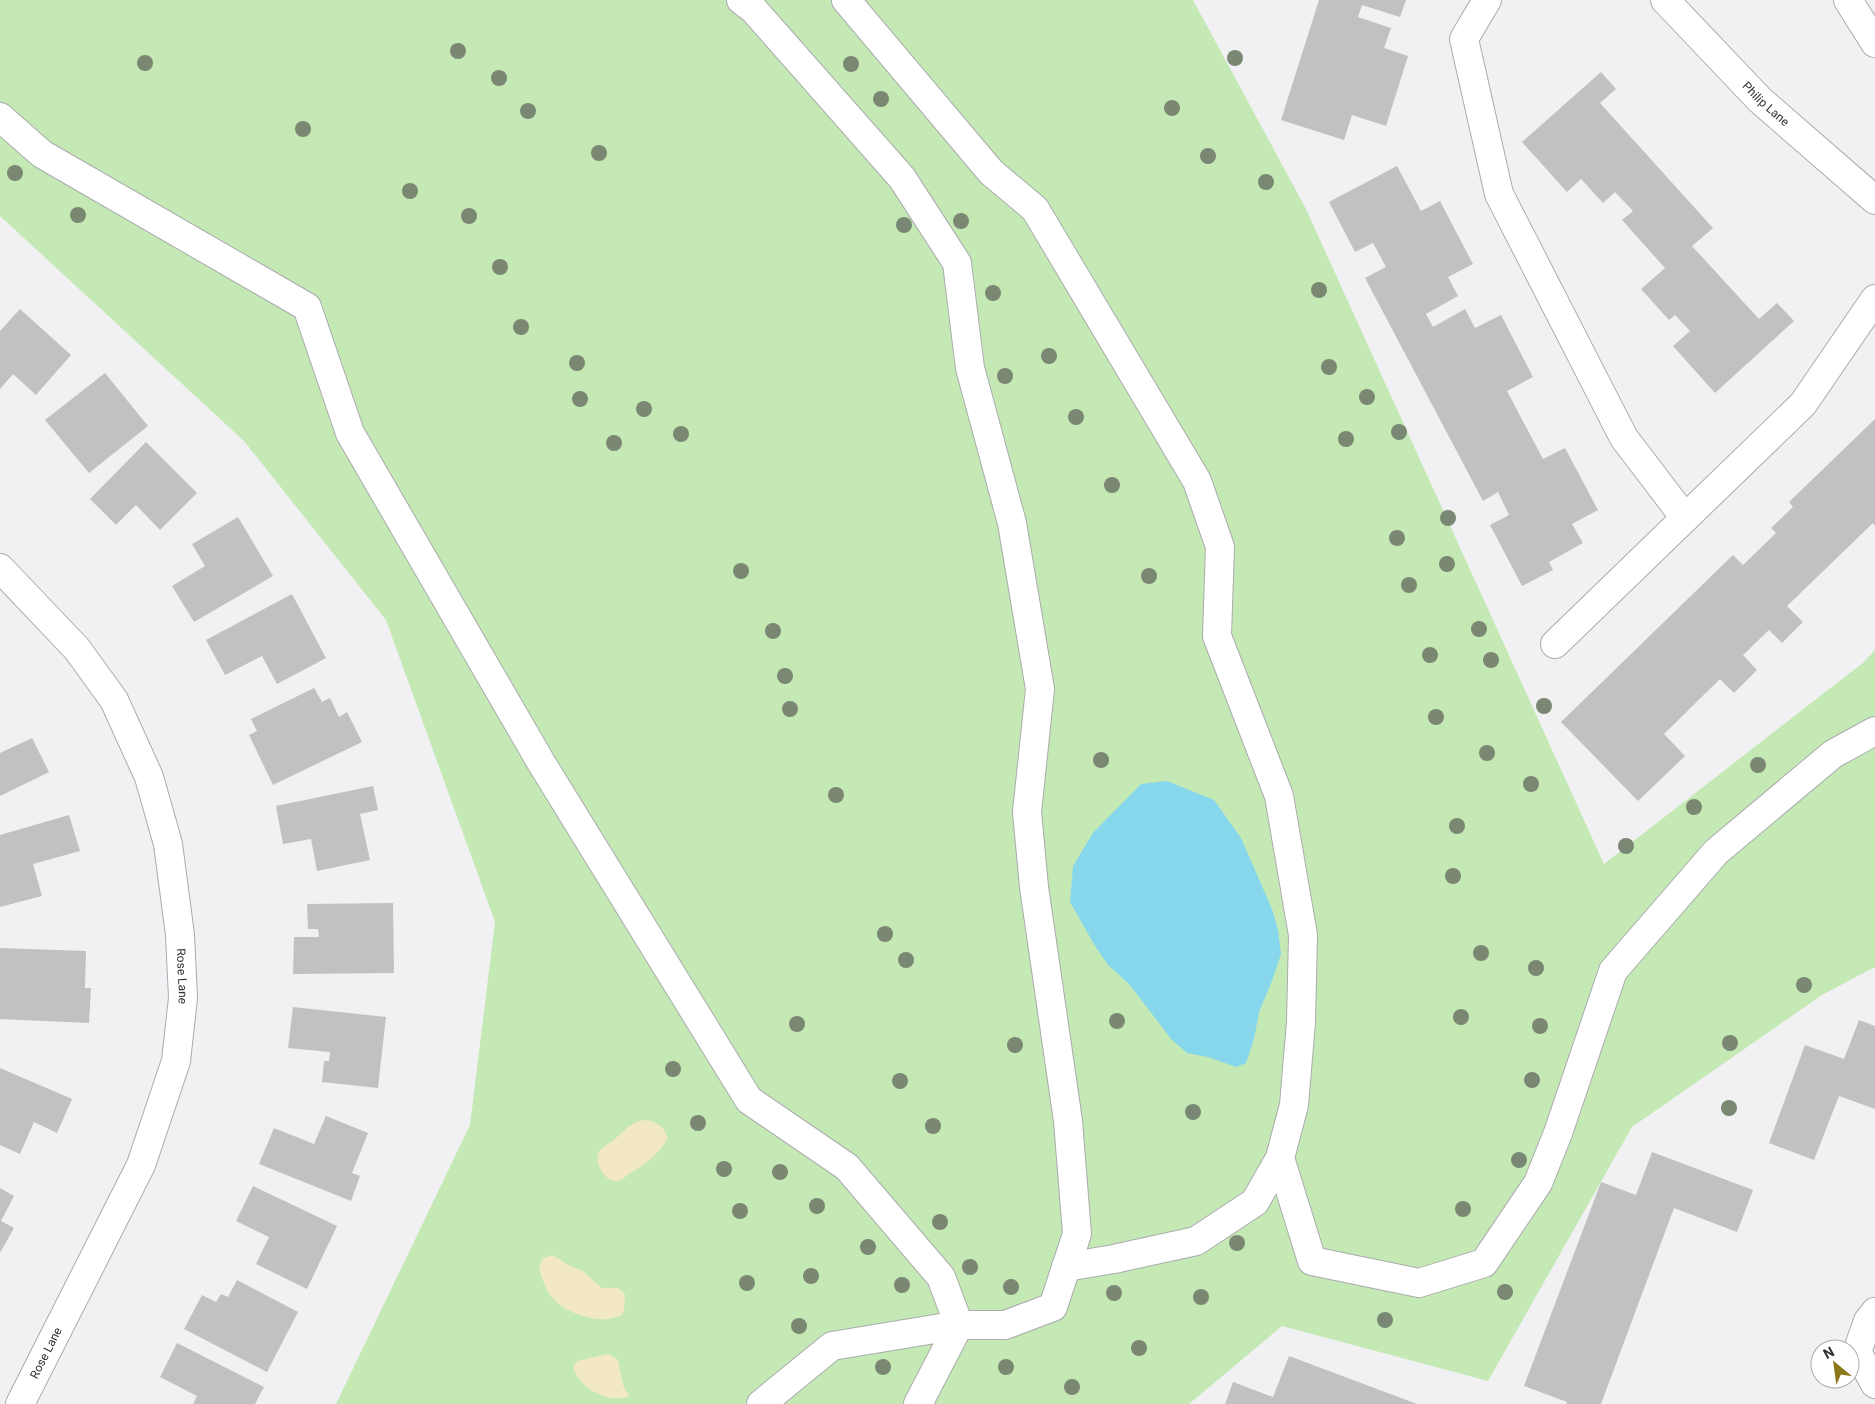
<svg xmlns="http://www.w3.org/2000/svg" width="1875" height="1404" viewBox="0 0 1875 1404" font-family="Roboto,sans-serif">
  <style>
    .green { fill: #c5e9b4 }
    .sand { fill: #f2e8c3 }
    .water { fill: #86d7ec }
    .building { fill: #c1c1c4 }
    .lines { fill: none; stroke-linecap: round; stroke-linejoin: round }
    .minor-casing { stroke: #aaabae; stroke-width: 30 }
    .minor { stroke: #fff; stroke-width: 28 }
    .tree { fill: #7a8773 }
    .labels { text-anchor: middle; stroke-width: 4; stroke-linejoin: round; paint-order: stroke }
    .street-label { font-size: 12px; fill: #303032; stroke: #fff }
  </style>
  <rect width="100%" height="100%" fill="#f1f1f4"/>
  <polygon class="green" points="0,0 1193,0 1305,207 1604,864 1864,662 1875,650 1875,967 1822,995 1632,1127 1488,1381 1282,1326 1189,1404 336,1404 470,1125 495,922 386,620 244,441 0,216"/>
  <g class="sand">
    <path d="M643,1120c13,1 20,5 25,18 -13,20 -20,24 -39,36 -3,2 -7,6 -10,7 -13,2 -24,-16 -21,-27 4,-9 10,-9 17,-15 11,-9 13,-15 28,-19z"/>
    <path d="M553,1255l15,10 15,6 19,17h16l7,6 -1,17 -2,4c-16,6 -27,5 -42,0 -26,-9 -35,-22 -41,-48l4,-9z"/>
    <path d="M608,1354l10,6 5,25 6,11c-21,8 -49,-7 -56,-29l4,-6z"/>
  </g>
  <polygon class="water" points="1167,781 1214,800 1241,838 1272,909 1278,930 1281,954 1272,981 1259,1012 1254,1039 1246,1063 1236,1067 1208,1057 1187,1053 1172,1040 1129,984 1108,965 1095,946 1070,902 1073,866 1093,833 1141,784"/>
  <g class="building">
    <polygon points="1319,0 1406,0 1400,17 1362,5 1358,17 1391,28 1384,48 1408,56 1386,126 1352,115 1344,140 1281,120"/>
    <polygon points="1601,72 1616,89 1600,103 1713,228 1692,246 1759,319 1777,303 1794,321 1715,393 1673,346 1690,331 1675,315 1669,320 1641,289 1665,268 1622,220 1633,211 1615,192 1603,203 1581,179 1567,192 1522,142"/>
    <polygon points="1397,166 1421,211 1440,201 1473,264 1448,277 1458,296 1426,314 1433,327 1465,309 1475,328 1501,315 1533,377 1507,391 1543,459 1565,448 1598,510 1572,524 1583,543 1549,562 1553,570 1522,586 1490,525 1509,515 1498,492 1483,501 1365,278 1386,267 1373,243 1355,252 1329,202"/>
    <polygon points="20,309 71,355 36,395 13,374 0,389 0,331"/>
    <polygon points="105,373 148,426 89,473 45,420"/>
    <polygon points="1875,419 1875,526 1873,523 1787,606 1803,622 1782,643 1769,630 1743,655 1757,670 1734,693 1720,679 1664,734 1685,756 1638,801 1561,722 1733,555 1743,565 1776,533 1771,528 1793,507 1789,502"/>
    <polygon points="146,442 197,493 160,530 136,505 116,525 90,499"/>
    <polygon points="238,517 273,576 194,622 172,586 205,566 192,544"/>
    <polygon points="292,594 326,658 277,684 262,656 225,675 206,640"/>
    <polygon points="314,688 322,702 330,698 339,717 347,712 362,742 273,785 249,735 257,731 251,719"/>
    <polygon points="32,738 49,772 0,796 0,753"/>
    <polygon points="373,786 378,810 360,814 370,860 317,871 311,839 283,844 276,806"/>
    <polygon points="69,815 80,851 33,864 42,896 0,907 0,835"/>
    <polygon points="393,903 394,973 293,974 294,937 319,937 318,929 308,929 307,904"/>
    <polygon points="0,948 86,951 85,988 91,988 89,1023 0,1019"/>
    <polygon points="293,1007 386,1017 378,1088 322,1082 324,1061 329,1061 330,1052 288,1048"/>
    <polygon points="1859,1020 1875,1026 1875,1109 1839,1096 1814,1160 1769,1143 1805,1045 1844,1059"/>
    <polygon points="0,1068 72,1099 57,1133 34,1122 20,1154 0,1145"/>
    <polygon points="326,1116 368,1133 352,1173 360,1176 351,1201 259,1164 274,1128 314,1144"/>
    <polygon points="1652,1152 1753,1190 1737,1232 1674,1208 1601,1404 1566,1404 1567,1402 1524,1386 1601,1182 1636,1195"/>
    <polygon points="253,1186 337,1226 307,1289 256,1264 269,1237 236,1221"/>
    <polygon points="0,1188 14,1196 1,1221 14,1228 0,1253"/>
    <polygon points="237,1280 298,1312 267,1372 184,1329 202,1295 216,1302 221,1294 228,1297"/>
    <polygon points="177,1343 264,1387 255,1404 193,1404 197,1396 160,1377"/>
    <polygon points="1289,1356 1417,1404 1225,1404 1233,1382 1273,1397"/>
  </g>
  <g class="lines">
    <g class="minor-casing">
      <g id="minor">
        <polyline points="741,0 754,10 902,178 957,263 970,368 1012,523 1040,689 1027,812 1034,887 1068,1121 1077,1234 1053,1307 1005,1325 959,1325 832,1346 761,1404"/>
        <polyline points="846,0 991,172 1035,209 1197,481 1220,547 1217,636 1279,796 1303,935 1301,1022 1294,1105 1280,1158 1312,1261 1419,1283 1484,1263 1538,1183 1558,1133 1613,971 1716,852 1833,754 1875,731"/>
        <polyline points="1487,0 1464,39 1499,194 1624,438 1685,518"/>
        <path id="s1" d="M1665,0l95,100 115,100"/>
        <polyline points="1848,0 1875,43"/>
        <polyline points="0,117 42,154 307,307 350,433 542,764 749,1100 847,1167 941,1277 959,1325 918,1404"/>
        <path id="s2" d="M0,568l77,81 37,51 35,77 19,67 12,91 3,63 -7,63 -35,104 -121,239"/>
        <polyline points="1555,644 1803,404 1875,299"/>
        <polyline points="1066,1267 1114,1259 1196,1241 1255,1202 1280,1158"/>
        <polyline points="1875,1312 1868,1321 1857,1352 1875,1384"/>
      </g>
    </g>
    <use href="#minor" class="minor"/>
  </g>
  <g class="tree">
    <circle cx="458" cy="51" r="8"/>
    <circle cx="1235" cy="58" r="8"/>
    <circle cx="145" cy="63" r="8"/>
    <circle cx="851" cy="64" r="8"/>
    <circle cx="499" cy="78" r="8"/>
    <circle cx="881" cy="99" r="8"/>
    <circle cx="1172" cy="108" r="8"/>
    <circle cx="528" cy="111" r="8"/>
    <circle cx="303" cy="129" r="8"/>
    <circle cx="599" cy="153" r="8"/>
    <circle cx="1208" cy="156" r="8"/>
    <circle cx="15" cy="173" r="8"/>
    <circle cx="1266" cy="182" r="8"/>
    <circle cx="410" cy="191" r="8"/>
    <circle cx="78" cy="215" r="8"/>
    <circle cx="469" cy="216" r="8"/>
    <circle cx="961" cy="221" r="8"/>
    <circle cx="904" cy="225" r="8"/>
    <circle cx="500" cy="267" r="8"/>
    <circle cx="1319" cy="290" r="8"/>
    <circle cx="993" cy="293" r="8"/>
    <circle cx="521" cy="327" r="8"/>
    <circle cx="1049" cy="356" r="8"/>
    <circle cx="577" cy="363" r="8"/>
    <circle cx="1329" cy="367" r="8"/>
    <circle cx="1005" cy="376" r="8"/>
    <circle cx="1367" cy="397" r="8"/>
    <circle cx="580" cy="399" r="8"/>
    <circle cx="644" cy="409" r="8"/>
    <circle cx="1076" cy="417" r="8"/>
    <circle cx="1399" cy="432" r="8"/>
    <circle cx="681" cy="434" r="8"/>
    <circle cx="1346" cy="439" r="8"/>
    <circle cx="614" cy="443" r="8"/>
    <circle cx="1112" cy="485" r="8"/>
    <circle cx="1448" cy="518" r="8"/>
    <circle cx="1397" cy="538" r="8"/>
    <circle cx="1447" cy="564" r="8"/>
    <circle cx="741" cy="571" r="8"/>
    <circle cx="1149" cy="576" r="8"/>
    <circle cx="1409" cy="585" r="8"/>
    <circle cx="1479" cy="629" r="8"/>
    <circle cx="773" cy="631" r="8"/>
    <circle cx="1430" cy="655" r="8"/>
    <circle cx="1491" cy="660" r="8"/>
    <circle cx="785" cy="676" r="8"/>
    <circle cx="1544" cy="706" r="8"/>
    <circle cx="790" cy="709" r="8"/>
    <circle cx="1436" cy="717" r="8"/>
    <circle cx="1487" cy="753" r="8"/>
    <circle cx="1101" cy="760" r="8"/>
    <circle cx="1758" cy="765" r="8"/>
    <circle cx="1531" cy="784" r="8"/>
    <circle cx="836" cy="795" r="8"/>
    <circle cx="1694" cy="807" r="8"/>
    <circle cx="1457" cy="826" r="8"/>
    <circle cx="1626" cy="846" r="8"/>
    <circle cx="1453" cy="876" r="8"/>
    <circle cx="885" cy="934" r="8"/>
    <circle cx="1481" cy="953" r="8"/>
    <circle cx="906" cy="960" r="8"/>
    <circle cx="1536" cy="968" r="8"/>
    <circle cx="1804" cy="985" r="8"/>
    <circle cx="1461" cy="1017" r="8"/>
    <circle cx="1117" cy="1021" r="8"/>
    <circle cx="797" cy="1024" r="8"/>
    <circle cx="1540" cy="1026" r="8"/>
    <circle cx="1730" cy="1043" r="8"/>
    <circle cx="1015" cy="1045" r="8"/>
    <circle cx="673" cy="1069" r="8"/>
    <circle cx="1532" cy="1080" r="8"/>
    <circle cx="900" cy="1081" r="8"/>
    <circle cx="1729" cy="1108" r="8"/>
    <circle cx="1193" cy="1112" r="8"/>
    <circle cx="698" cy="1123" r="8"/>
    <circle cx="933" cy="1126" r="8"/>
    <circle cx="1519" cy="1160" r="8"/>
    <circle cx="724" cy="1169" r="8"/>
    <circle cx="780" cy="1172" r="8"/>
    <circle cx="817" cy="1206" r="8"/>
    <circle cx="1463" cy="1209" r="8"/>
    <circle cx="740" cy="1211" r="8"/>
    <circle cx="940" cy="1222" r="8"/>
    <circle cx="1237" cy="1243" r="8"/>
    <circle cx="868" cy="1247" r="8"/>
    <circle cx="970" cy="1267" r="8"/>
    <circle cx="811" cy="1276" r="8"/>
    <circle cx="747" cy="1283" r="8"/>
    <circle cx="902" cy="1285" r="8"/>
    <circle cx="1011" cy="1287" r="8"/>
    <circle cx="1505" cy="1292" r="8"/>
    <circle cx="1114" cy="1293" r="8"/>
    <circle cx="1201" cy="1297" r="8"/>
    <circle cx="1385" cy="1320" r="8"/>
    <circle cx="799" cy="1326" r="8"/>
    <circle cx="1139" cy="1348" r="8"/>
    <circle cx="883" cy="1367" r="8"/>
    <circle cx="1006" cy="1367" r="8"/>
    <circle cx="1072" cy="1387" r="8"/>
  </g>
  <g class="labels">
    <g class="street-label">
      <text dy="4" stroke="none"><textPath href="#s1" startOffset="145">Philip Lane</textPath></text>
      <text dy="4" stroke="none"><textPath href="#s2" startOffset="462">Rose Lane</textPath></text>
      <text transform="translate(46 1353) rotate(-63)" y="4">Rose Lane</text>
    </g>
  </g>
  <g transform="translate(1835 1364) rotate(331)"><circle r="24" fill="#ffffff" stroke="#acacad"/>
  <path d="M0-4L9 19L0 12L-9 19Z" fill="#8c761a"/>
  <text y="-8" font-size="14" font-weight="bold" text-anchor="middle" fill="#303032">N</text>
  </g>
</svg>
